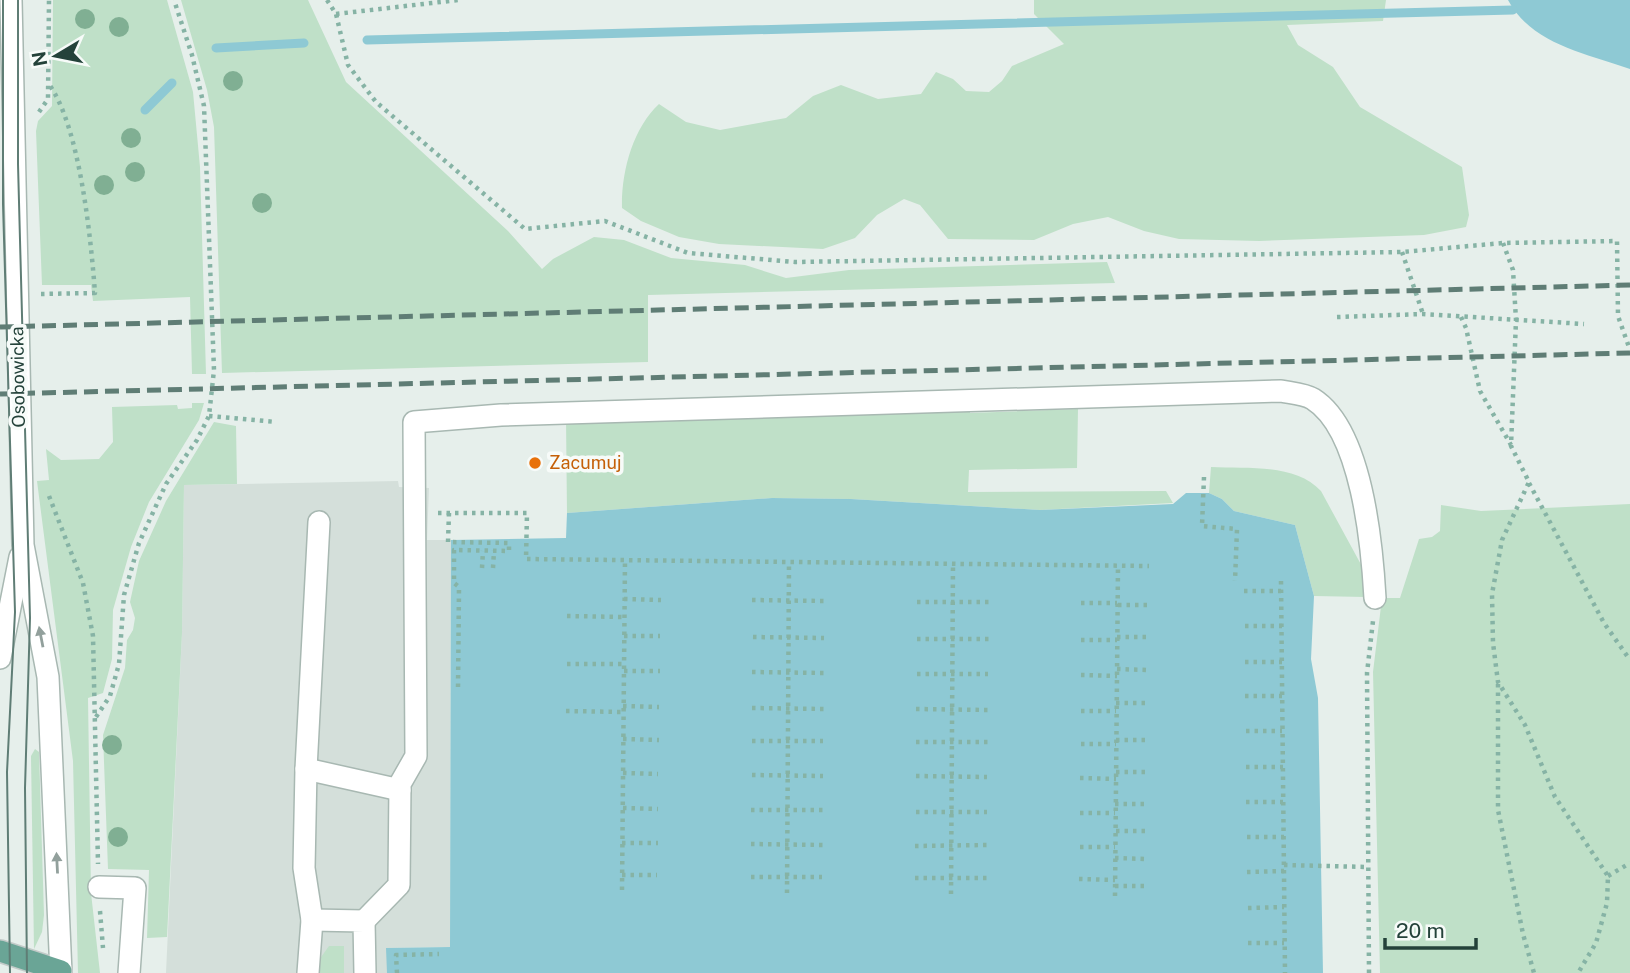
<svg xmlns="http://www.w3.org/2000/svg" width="1630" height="973" viewBox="0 0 1630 973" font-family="'Public Sans',sans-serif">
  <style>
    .built { fill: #d4dfda }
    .green { fill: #bfe0c8 }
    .water { fill: #8ec9d4 }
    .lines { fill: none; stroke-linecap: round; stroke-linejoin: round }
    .stream { stroke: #8ec9d4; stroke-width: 9 }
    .minor-casing { stroke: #a8b8b2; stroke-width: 24 }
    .major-casing { stroke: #c2cac8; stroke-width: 24 }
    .path { stroke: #86b3a5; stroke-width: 4.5; stroke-dasharray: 3.5 5; stroke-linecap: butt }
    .minor { stroke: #fff; stroke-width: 21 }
    .major { stroke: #6aa596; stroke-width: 21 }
    .tram { stroke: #5f7d75; stroke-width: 2 }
    .rail { stroke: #5f7d75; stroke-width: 5; stroke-dasharray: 14 7; stroke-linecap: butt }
    .tree { fill: #80af93 }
    .oneway { fill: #92a09c }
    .food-dot { fill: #e8710a; stroke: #f7fbf9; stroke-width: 2.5 }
    .labels { text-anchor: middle; stroke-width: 7; stroke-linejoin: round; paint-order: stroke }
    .street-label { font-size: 18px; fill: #24423a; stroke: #f7fbf9 }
    .food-label { font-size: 18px; fill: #c56008; stroke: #f7fbf9; text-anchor: start }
  </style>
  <rect width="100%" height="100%" fill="#e6efeb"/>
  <polygon class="built" points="398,481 399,487 429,488 427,540 451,540 450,947 387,948 387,973 166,973 182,633 184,485"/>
  <g class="green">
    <polygon points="53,0 167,0 193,92 200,167 206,374 192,374 190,297 93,301 91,285 42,285 36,131 38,121 52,106"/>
    <polygon points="181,0 308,0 346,82 508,231 542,269 553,259 594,237 624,240 671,258 745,265 786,278 849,270 1107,262 1115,283 648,295 648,362 222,373 214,127 207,90"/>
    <path d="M1034,0h352l-3,21 -96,4 11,20 35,22 27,40 102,60 7,48 -3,12 -42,8 -165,6 -80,-2 -35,-8 -36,-14 -35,7 -39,16 -86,-1 -28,-34 -16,-6 -27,16 -22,23 -32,11 -104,-5 -40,-7 -38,-16 -19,-13c-1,-36 11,-80 37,-104l27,18 34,8 66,-12 27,-22 28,-11 37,14 43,-5 15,-22 17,7 13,12 23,1 13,-11 10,-15 52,-22 -30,-30z"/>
    <polygon points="192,403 204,403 199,420 149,502 131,547 113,610 112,659 103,693 88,698 91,893 100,973 78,973 73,761 37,481 49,480 46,449 61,460 99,459 113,442 112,407 177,405 178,409 192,408"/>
    <polygon points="970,406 970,413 1078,409 1077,468 969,470 968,492 1166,491 1173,503 1040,510 851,499 772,498 567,513 566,418"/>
    <polygon points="214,422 236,426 237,484 184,485 182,633 167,937 147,938 149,870 108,869 103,735 125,668 127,640 133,630 135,618 130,602 139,561 166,501"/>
    <path d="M1211,467c36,2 84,-4 110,24l43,79 2,27 -52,-1 -19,-71 -61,-14 -12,-12 -13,-6z"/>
    <polygon points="1630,504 1630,973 1380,973 1373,672 1382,598 1400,598 1419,539 1432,537 1440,531 1441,505 1481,511"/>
    <polygon points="35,749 39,752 44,915 42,932 34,949 31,756"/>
    <polygon points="329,946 344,946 344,973 319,973 319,960"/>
  </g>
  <g class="water">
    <path d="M1508,0h122v69c-43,-15 -99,-25 -122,-69z"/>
    <polygon points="1186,493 1209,493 1222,499 1234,511 1295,525 1314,596 1311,659 1318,698 1323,973 387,973 386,948 450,947 451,540 566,538 567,513 772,498 851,499 1040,510 1173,504"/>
  </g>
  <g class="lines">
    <g class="stream">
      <polyline points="367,40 1513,10"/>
      <polyline points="216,48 304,43"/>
      <polyline points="145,110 172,83"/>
    </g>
    <g class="minor-casing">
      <g id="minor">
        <polyline points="11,0 23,545 48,677 61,973"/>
        <polyline points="0,658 20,557"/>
        <polyline points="306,769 400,790"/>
        <polyline points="99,887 135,888 129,973"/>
        <polyline points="312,920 364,921 365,973"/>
        <path d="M364,921l35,-36 1,-101 16,-28 -2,-334 87,-7 780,-24c10,2 24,3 32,8 49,31 59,146 62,199"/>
        <polyline points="308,973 312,920 304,868 306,769 319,522"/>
      </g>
    </g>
    <g class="major-casing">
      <polyline id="major" points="0,951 61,971"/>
    </g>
    <g class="path">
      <polyline points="327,0 336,14 348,65 376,102 525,229 605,221 688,253 795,262 1402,252 1503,243 1617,241 1618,316 1630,350"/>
      <polyline points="336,14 458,0"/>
      <polyline points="39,112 48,99 49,0"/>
      <polyline points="1503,243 1513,270 1516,320 1511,446 1529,482 1502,540 1492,594 1493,643 1498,682 1525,725 1555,797 1608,876 1607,903 1596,943 1578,973"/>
      <polyline points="1402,252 1423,314"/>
      <path d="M41,294l54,-1c-4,-53 -15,-168 -47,-210"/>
      <polyline points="1337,317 1423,314 1584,324"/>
      <polyline points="1461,317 1466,328 1480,391 1511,445"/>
      <polyline points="209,416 276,422"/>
      <polyline points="1204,477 1202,526 1237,529 1235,581"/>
      <polyline points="1529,483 1604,623 1630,660"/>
      <polyline points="49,496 83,583 93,636 98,864"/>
      <polyline points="438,513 527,513 526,559 1149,566"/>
      <polyline points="449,513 448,542 509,543 509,551 454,550 454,583 459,587 458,689"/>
      <polyline points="482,568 483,551"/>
      <polyline points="493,568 494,551"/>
      <polyline points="1281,581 1285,973"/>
      <polyline points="1244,591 1281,591"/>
      <polyline points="624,599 661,600"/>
      <polyline points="752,600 824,601"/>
      <polyline points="917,602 989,602"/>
      <polyline points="1081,603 1117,603"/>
      <polyline points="1118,605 1148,605"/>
      <polyline points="567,616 624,617"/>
      <polyline points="1245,626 1282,626"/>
      <polyline points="624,636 660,636"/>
      <polyline points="753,637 824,638"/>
      <polyline points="1117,637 1149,637"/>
      <polyline points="917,639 989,639"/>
      <polyline points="1081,640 1117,640"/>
      <polyline points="1245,662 1282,662"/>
      <polyline points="567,664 624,664"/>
      <polyline points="1117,669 1148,670"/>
      <polyline points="624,671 660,671"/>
      <polyline points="752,672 824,673"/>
      <polyline points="917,674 988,674"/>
      <polyline points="1081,675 1117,676"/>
      <polyline points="1498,684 1498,810 1523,934 1534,973"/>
      <polyline points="1245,696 1282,696"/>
      <polyline points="1116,703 1148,703"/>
      <polyline points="623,706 659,707"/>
      <polyline points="752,708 824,709"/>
      <polyline points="916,709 988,710"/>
      <polyline points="566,711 623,712"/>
      <polyline points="1081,711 1116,711"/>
      <polyline points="96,717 110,696 119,664 124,595 139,543 166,484 197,440 209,416 214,370 204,106 192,55 174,0"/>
      <polyline points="1246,731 1282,731"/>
      <polyline points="623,739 659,740"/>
      <polyline points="1116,740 1148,740"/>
      <polyline points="752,741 823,741"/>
      <polyline points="916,742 988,742"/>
      <polyline points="1081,744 1116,744"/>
      <polyline points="1246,767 1283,767"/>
      <polyline points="1116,772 1147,772"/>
      <polyline points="623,773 658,774"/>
      <polyline points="752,775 823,776"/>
      <polyline points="916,776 987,777"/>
      <polyline points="1080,778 1116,779"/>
      <polyline points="1246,802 1283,802"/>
      <polyline points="1115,804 1147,804"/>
      <polyline points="623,808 658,809"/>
      <polyline points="751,810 823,810"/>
      <polyline points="916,812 987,812"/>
      <polyline points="1080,813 1115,813"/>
      <polyline points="1116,831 1147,831"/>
      <polyline points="1247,837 1284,837"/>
      <polyline points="622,843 658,843"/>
      <polyline points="751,844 823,845"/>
      <polyline points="915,846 987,845"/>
      <polyline points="1080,847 1115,847"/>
      <polyline points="1115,858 1147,859"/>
      <polyline points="1284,865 1369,867"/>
      <polyline points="1247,872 1284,871"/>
      <polyline points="622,875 657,875"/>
      <polyline points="1608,876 1630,863"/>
      <polyline points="751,877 822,877"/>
      <polyline points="915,878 988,878"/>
      <polyline points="1079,879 1115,880"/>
      <polyline points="1115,886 1147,886"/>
      <polyline points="622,890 625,560"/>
      <polyline points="787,893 789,562"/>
      <polyline points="951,894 953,564"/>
      <polyline points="1115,896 1118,565"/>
      <polyline points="1248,908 1284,907"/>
      <polyline points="100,911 103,948"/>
      <polyline points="1248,943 1284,943"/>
      <polyline points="397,973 396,955 439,954"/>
      <polyline points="1369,973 1367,673 1373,621"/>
    </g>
    <use href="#minor" class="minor"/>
    <use href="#major" class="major"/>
    <g class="tram">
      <polyline points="3,0 3,204 15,612 7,772 10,973"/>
      <polyline points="18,0 18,164 30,618 25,788 27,973"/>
    </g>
    <g class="rail">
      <polyline points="0,327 1630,285"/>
      <polyline points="0,394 1630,353"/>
    </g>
  </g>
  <g class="tree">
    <circle cx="85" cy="19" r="10"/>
    <circle cx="119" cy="27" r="10"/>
    <circle cx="233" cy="81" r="10"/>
    <circle cx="131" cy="138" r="10"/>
    <circle cx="135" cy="172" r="10"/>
    <circle cx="104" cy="185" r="10"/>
    <circle cx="262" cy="203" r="10"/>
    <circle cx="112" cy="745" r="10"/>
    <circle cx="118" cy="837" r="10"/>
  </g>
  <defs><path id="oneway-solid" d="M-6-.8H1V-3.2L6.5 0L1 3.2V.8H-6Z" transform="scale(1.75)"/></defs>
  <g class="oneway">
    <use href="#oneway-solid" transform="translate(41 637) rotate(-101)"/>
    <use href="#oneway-solid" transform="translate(57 863) rotate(-93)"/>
  </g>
  <circle class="food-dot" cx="535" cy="463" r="7"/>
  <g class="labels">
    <g class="street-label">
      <text transform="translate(18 377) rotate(-91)" y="6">Osobowicka</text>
    </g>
    <g class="food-label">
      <text x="549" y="469">Zacumuj</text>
    </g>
  </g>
  <g transform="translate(56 56) rotate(260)" stroke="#f7fbf9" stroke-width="5" paint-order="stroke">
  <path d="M0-5L12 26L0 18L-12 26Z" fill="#24423a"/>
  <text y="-10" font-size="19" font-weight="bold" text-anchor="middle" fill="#24423a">N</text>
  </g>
  <path d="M1385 938v10h91v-10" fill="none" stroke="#24423a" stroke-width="3.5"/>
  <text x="1396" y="938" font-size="21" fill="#24423a" stroke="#f7fbf9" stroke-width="5" paint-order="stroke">20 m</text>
</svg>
